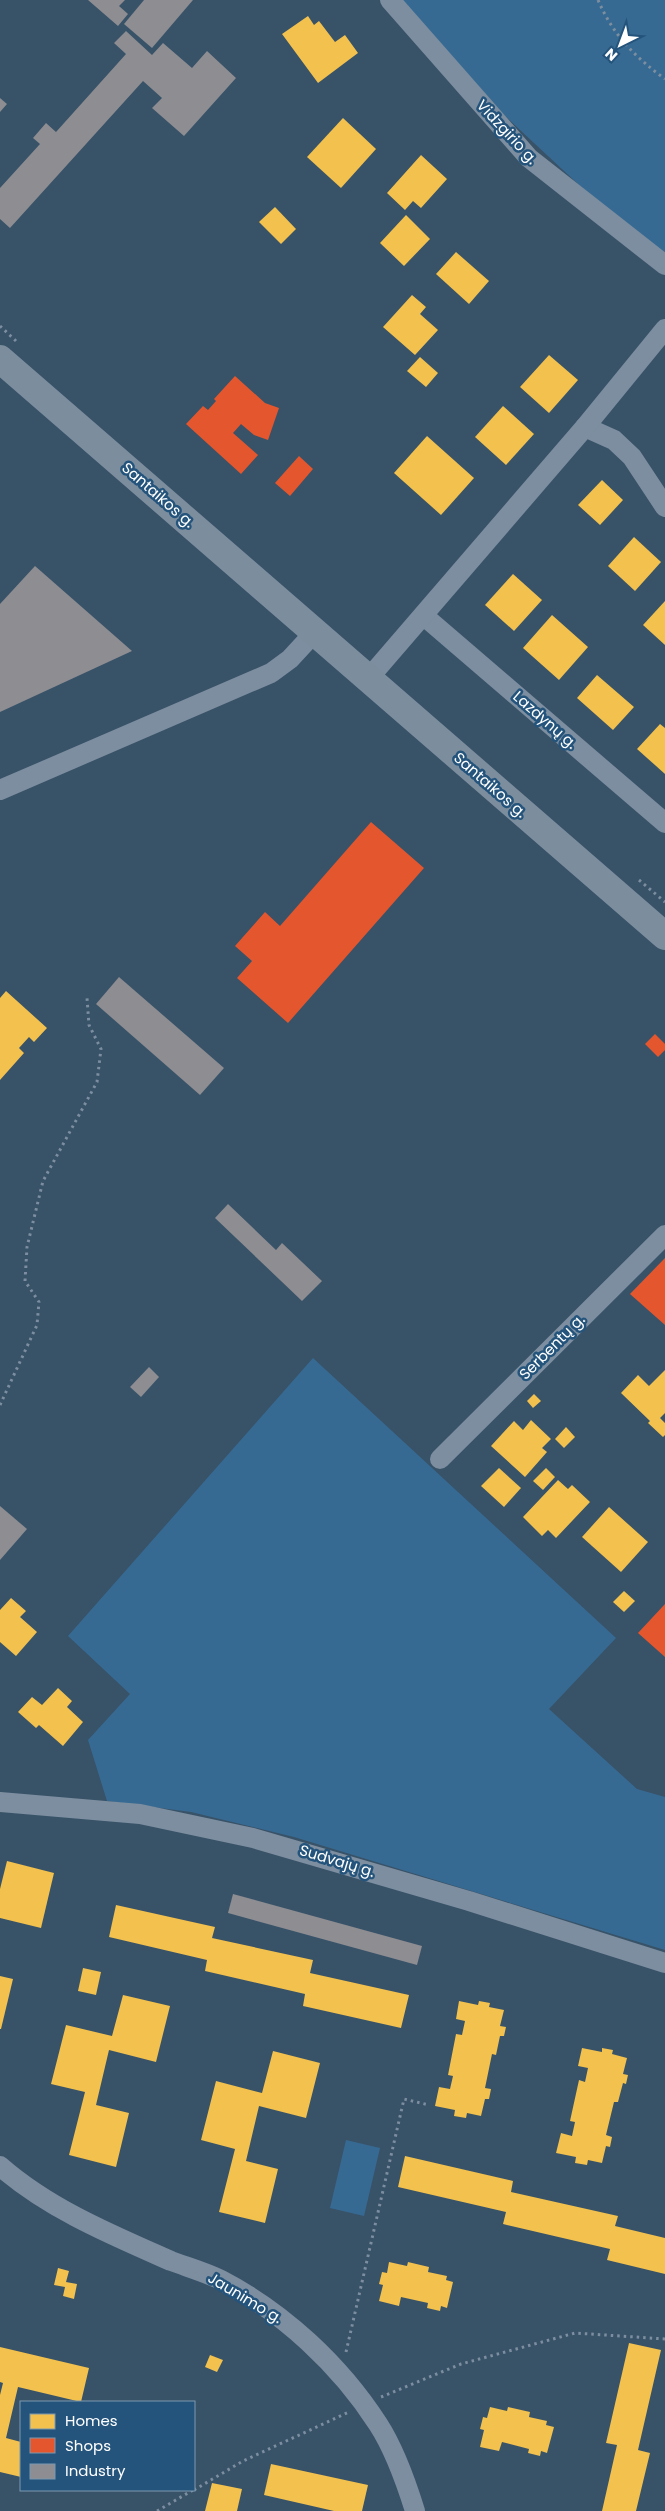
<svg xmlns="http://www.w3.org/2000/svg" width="665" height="2511" viewBox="0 0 665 2511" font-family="Poppins,sans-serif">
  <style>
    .green { fill: #376a92 }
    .homes { fill: #f2c14e }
    .shops { fill: #e4572e }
    .industry { fill: #8d8d92 }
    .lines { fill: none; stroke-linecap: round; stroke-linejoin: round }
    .path { stroke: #7c8e9f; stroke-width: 3; stroke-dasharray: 2.5 4; stroke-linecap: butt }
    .minor { stroke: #7c8e9f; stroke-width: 20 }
    .primary { stroke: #7c8e9e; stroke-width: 28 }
    .labels { text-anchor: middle; stroke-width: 5; stroke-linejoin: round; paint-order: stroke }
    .street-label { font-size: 15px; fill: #fff; stroke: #24547c }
  </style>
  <rect width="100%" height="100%" fill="#385268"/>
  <g class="green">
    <polygon points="402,0 665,0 665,257 578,184 503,114"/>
    <polygon points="313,1358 616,1638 549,1709 637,1789 665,1797 665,1950 294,1837 191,1812 107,1801 88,1740 130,1694 68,1636"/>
    <polygon points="346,2140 380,2148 364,2216 330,2208"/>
  </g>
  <g class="homes">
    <polygon points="308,16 314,25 319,21 335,42 345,35 358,53 318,83 282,34"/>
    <polygon points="343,118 376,149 341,188 307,157"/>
    <polygon points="421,155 447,179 421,208 413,201 405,210 387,193"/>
    <polygon points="275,207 296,229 281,244 259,222"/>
    <polygon points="406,215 430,239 404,266 380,243"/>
    <polygon points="456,252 489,281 469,304 436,274"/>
    <polygon points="412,295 426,307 420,314 438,330 415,355 383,327"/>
    <polygon points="549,355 578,380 549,413 520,387"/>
    <polygon points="420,357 438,373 426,387 407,371"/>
    <polygon points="503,406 534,434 506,465 475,437"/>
    <polygon points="427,436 474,478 441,515 394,473"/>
    <polygon points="602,480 623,500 600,525 578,505"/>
    <polygon points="634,537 661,562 635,591 608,566"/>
    <polygon points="513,574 542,600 514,631 485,605"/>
    <polygon points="665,601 665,645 643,625"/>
    <polygon points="552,615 588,647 559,680 523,648"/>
    <polygon points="597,675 634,707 613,730 577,698"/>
    <polygon points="660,724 665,728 665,774 637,749"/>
    <polygon points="6,991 47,1028 34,1042 29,1037 19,1048 24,1053 0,1080 0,998"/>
    <polygon points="665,1370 665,1413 660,1418 665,1423 665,1435 663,1437 648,1423 650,1421 621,1393 638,1375 649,1386"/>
    <polygon points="534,1394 541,1401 533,1408 527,1401"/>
    <polygon points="531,1420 551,1439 542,1448 547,1452 525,1477 491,1446 514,1421 523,1430"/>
    <polygon points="566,1427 575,1437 564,1448 555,1439"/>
    <polygon points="499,1468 521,1488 504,1507 481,1486"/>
    <polygon points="546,1468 555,1477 543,1490 533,1481"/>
    <polygon points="558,1480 568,1489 572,1485 590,1502 556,1538 548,1530 542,1536 523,1517"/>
    <polygon points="609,1507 648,1542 621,1572 582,1537"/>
    <polygon points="624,1591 635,1601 624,1612 613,1602"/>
    <polygon points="11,1598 26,1611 20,1617 37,1632 16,1656 0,1642 0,1610"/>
    <polygon points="58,1688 72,1701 67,1707 83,1722 63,1746 39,1725 36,1728 18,1712 32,1697 42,1705"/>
    <polygon points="7,1861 54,1873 41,1928 0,1918 0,1889"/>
    <polygon points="116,1905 215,1927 212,1938 313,1960 310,1973 409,1995 401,2028 303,2006 305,1994 205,1971 207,1960 109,1937"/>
    <polygon points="83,1968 101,1972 96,1995 78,1991"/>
    <polygon points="0,1976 13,1979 1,2029 0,2029"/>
    <polygon points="123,1995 170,2006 156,2062 109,2050 96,2105 129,2113 116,2167 69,2155 85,2092 51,2084 66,2025 112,2036"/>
    <polygon points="459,2001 478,2005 479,2001 490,2003 489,2007 504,2010 500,2026 506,2027 504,2036 500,2036 496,2055 492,2054 485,2088 491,2089 489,2099 485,2099 481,2116 467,2113 466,2118 454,2116 455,2110 435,2106 439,2087 450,2089 453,2076 448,2075 456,2034 462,2035 465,2021 456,2019"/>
    <polygon points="582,2048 602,2052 602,2048 613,2050 612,2054 627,2058 623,2074 628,2075 626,2084 623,2083 618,2102 614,2102 606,2135 612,2137 610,2147 606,2146 602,2163 588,2160 587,2165 575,2163 576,2157 556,2153 561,2133 572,2136 575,2122 570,2121 579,2080 585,2082 588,2068 578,2066"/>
    <polygon points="273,2051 320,2063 306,2118 259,2106 246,2161 278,2169 265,2223 219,2212 235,2149 201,2140 216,2081 262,2093"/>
    <polygon points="405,2156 513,2181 511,2192 618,2216 615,2226 665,2238 665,2274 607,2260 610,2249 503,2224 506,2212 398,2187"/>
    <polygon points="389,2262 407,2266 408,2262 429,2267 428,2272 447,2276 446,2280 453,2282 447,2308 441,2306 440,2311 427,2308 428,2303 401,2297 399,2306 379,2301 383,2285 379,2284 382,2272 387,2273"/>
    <polygon points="58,2268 69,2271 66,2282 77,2284 74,2299 63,2296 65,2287 54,2285"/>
    <polygon points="629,2343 661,2350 638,2450 650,2453 636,2511 602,2511 617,2445 606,2443"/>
    <polygon points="0,2347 89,2368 81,2402 18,2387 6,2438 21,2442 21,2477 0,2472 0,2395 3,2383 0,2382"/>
    <polygon points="210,2355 223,2360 217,2372 205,2367"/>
    <polygon points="490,2407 507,2411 508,2407 530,2412 529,2417 547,2421 546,2425 554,2427 547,2453 541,2451 540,2456 528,2453 529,2449 502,2442 499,2451 480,2447 484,2430 480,2429 483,2417 487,2418"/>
    <polygon points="271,2464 368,2485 362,2511 334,2511 264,2495"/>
    <polygon points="212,2483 242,2489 237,2511 205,2511"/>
  </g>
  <g class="shops">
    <polygon points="235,376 265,403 279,408 268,440 254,435 241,424 233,433 258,455 241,474 186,424 203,406 208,410 216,401 214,399"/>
    <polygon points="299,456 313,469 290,496 275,483"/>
    <polygon points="371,822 424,868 288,1023 237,978 252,961 235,946 265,912 280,926"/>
    <polygon points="655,1034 665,1044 665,1050 658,1057 645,1044"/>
    <polygon points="665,1258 665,1325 630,1294"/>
    <polygon points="665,1604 665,1657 638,1633"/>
  </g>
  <g class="industry">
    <polygon points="88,0 125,0 119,6 128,14 118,26"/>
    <polygon points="144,0 193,0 152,48 124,24"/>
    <polygon points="126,31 152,55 163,43 192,68 207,51 236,78 184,136 152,108 162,98 143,81 10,228 0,219 0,188 40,144 33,138 46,123 56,132 126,54 114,43"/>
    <polygon points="0,98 7,104 0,112"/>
    <polygon points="35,566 132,651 0,712 0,604"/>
    <polygon points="119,977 224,1068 200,1095 96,1004"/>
    <polygon points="228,1204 276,1250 282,1243 322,1281 302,1301 215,1218"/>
    <polygon points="149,1367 159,1377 141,1397 130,1387"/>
    <polygon points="0,1506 27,1529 0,1560"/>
    <polygon points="233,1894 422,1946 417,1965 228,1913"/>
  </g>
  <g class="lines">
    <g class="path">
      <path d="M598,0c15,35 37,57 67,79"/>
      <polyline points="0,326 16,341"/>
      <polyline points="639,880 665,902"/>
      <polyline points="0,1405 37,1325 39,1302 25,1281 27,1247 43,1181 97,1082 101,1049 89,1025 87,998"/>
      <polyline points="346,2352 404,2099 429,2105"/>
      <polyline points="381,2397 461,2364 575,2333 665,2339"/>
      <polyline points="194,2490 243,2461 349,2412"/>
      <polyline points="157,2511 193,2490"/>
    </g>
    <g class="minor">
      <polyline points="390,0 529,158 665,265"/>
      <polyline points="585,427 614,440 632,457 665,507"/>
      <polyline points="424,616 665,823"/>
      <polyline points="368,679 585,427 665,329"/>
      <polyline points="0,790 271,673 290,659 314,633"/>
      <polyline points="440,1459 665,1235"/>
      <polyline points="0,1802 140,1814 253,1838 469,1901 665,1963"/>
      <path d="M0,2166c49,43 112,69 171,95 16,6 34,11 50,19 62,32 119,85 157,144 17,26 28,58 37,87"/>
    </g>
    <polyline class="primary" points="0,359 665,936"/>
  </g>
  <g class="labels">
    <g class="street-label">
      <text transform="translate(507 132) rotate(47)" y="5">Vidzgirio g.</text>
      <text transform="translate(158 495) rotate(41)" y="5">Santaikos g.</text>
      <text transform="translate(545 720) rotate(41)" y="5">Lazdynų g.</text>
      <text transform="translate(490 785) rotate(41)" y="5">Santaikos g.</text>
      <text transform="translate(552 1347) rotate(-45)" y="5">Serbentų g.</text>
      <text transform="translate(337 1861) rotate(17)" y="5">Sudvajų g.</text>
      <text transform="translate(245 2298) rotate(31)" y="5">Jaunimo g.</text>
    </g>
  </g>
  <rect x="20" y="2401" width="175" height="90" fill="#24547c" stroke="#7c98b0"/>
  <rect x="30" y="2414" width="25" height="15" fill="#f2c14e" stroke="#7c98b0"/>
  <text x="65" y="2426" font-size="15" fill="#ffffff">Homes</text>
  <rect x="30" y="2438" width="25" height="15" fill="#e4572e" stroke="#7c98b0"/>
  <text x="65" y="2451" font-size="15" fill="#ffffff">Shops</text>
  <rect x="30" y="2464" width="25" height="15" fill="#8d8d92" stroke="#7c98b0"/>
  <text x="65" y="2476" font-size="15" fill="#ffffff">Industry</text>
  <g transform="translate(620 45) rotate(222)" stroke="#24547c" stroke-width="4" paint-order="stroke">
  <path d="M0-4L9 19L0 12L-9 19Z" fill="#ffffff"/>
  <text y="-8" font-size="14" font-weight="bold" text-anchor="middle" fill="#ffffff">N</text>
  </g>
</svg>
